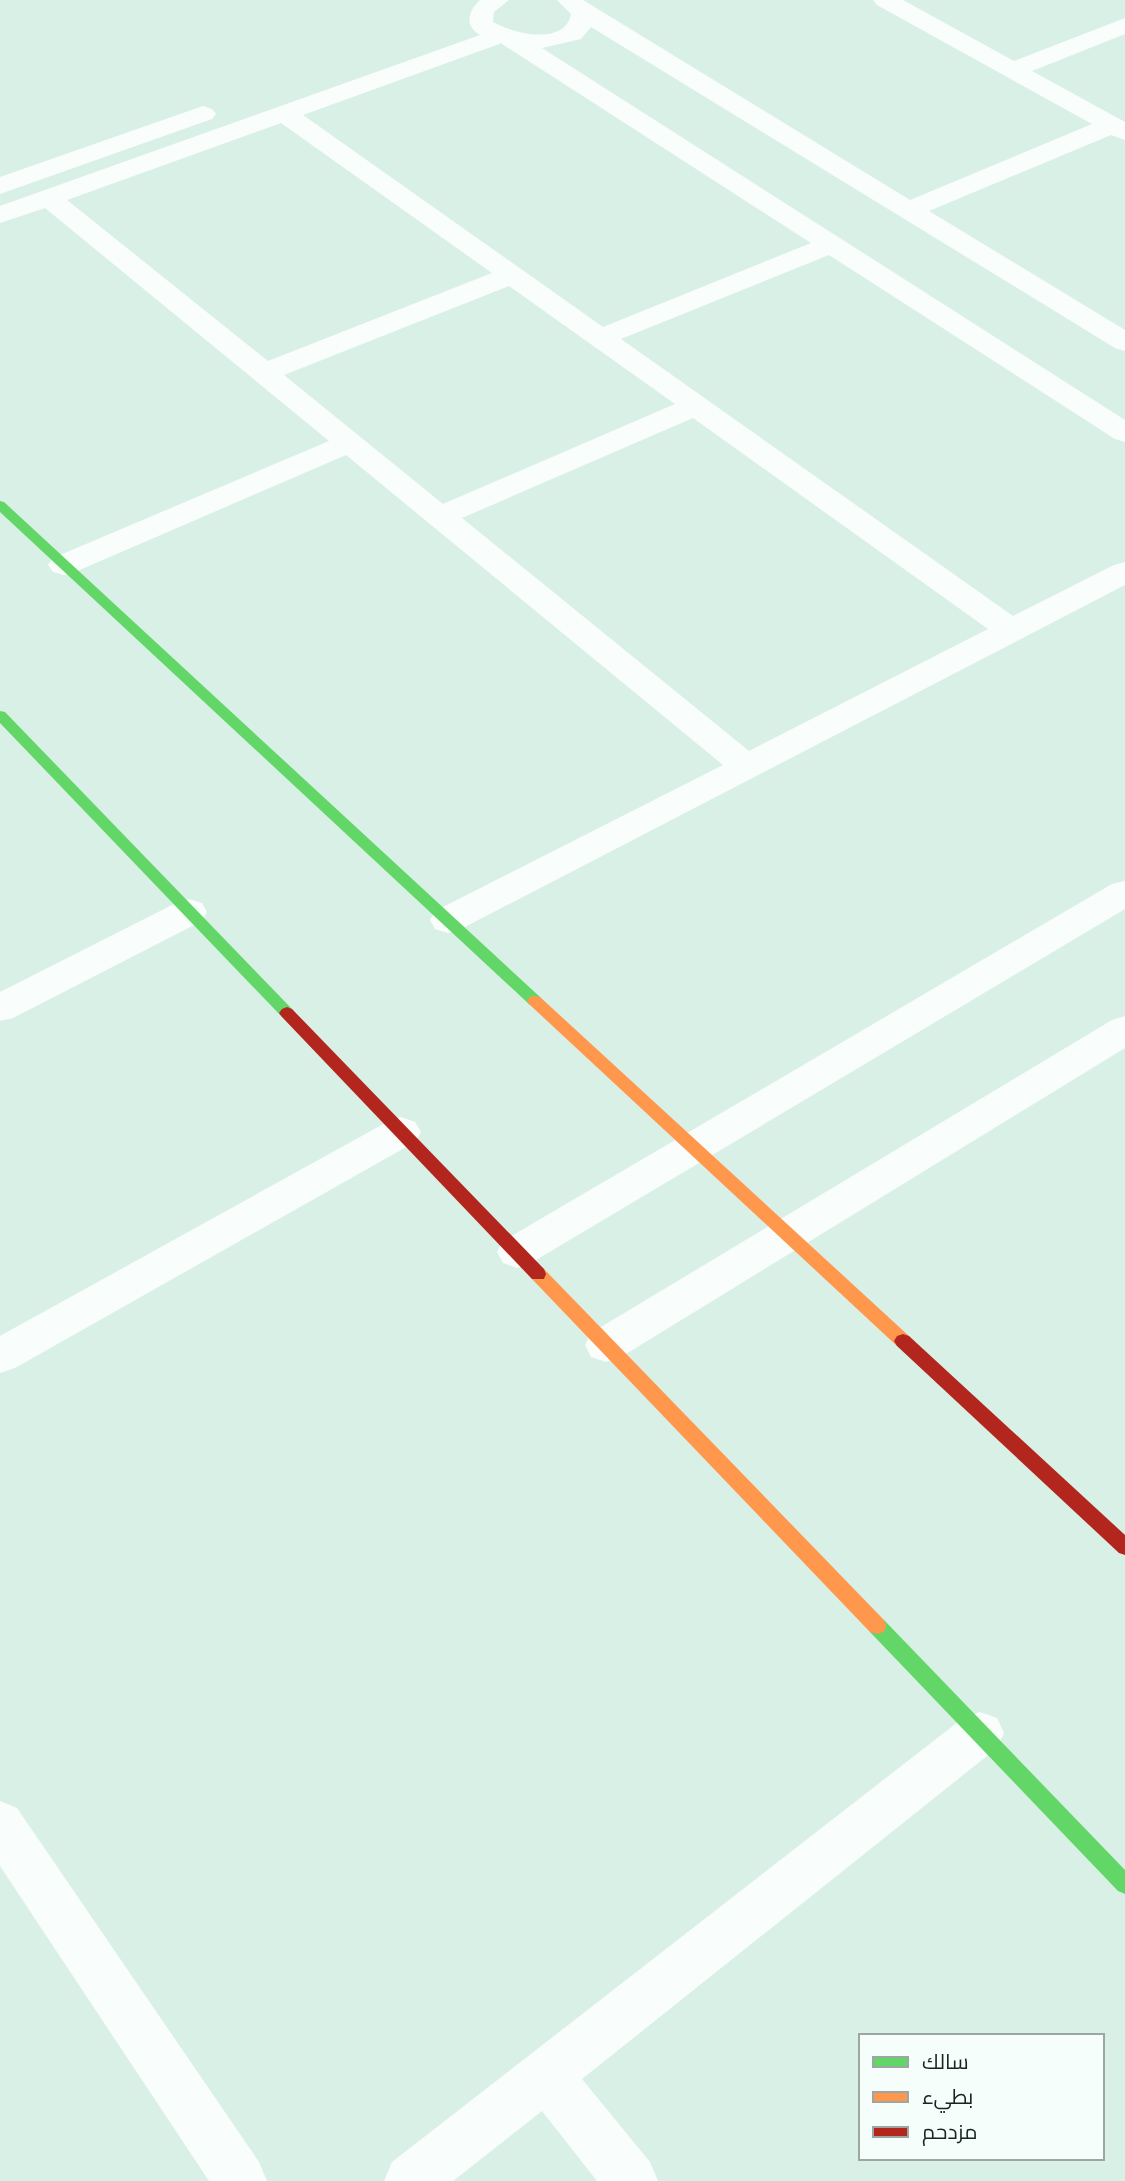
<svg xmlns="http://www.w3.org/2000/svg" width="1125" height="2181" viewBox="0 0 1125 2181" font-family="'Varela Round',Cairo,sans-serif">
  <style>
    .lines { fill: none; stroke-linecap: round; stroke-linejoin: round }
    .street { fill: #f9fdfb; fill-rule: evenodd }
    .fast { fill: #63d668; fill-rule: evenodd }
    .slow { fill: #ff974d; fill-rule: evenodd }
    .jam { fill: #b3261e; fill-rule: evenodd }
  </style>
  <rect width="100%" height="100%" fill="#d9f0e7"/>
  <g class="lines">
    <g class="street">
      <path d="M480,0h29l-15,12 -1,10c21,12 72,24 78,-8l-14,-14h26l327,200 182,-76 -215,-119 -4,-5h30l111,61 111,-43v16l-93,37 93,51v18l-14,-5 -182,76 196,119v21l-10,-3 -524,-321 -10,12 -39,9 583,372v22l-10,-3 -286,-184 -208,84 392,277 101,-51 11,-3v23l-664,344 -13,4 -13,-4 -5,-9 5,-9 288,-146 -377,-310 -271,117 -11,3 -11,-3 -5,-7 5,-7 276,-117 -284,-233 -45,15v-17l480,-171c-16,-9 -12,-24 0,-35zM502,43v1l309,199 -208,84 -300,-212zM281,123l211,150 -224,88 -201,-161zM509,286l166,118 -232,100 -159,-129zM693,418l295,211 -239,122 -287,-233z"/>
      <polygon points="203,106 212,109 216,114 212,119 0,194 0,177"/>
      <polygon points="1125,881 1125,909 531,1263 517,1268 503,1263 497,1252 503,1241 1112,884"/>
      <polygon points="189,899 202,903 207,912 202,921 13,1018 0,1021 0,992 176,903"/>
      <polygon points="1125,1016 1125,1048 621,1357 606,1362 591,1357 585,1345 591,1333 1112,1020"/>
      <polygon points="401,1117 415,1122 421,1132 415,1142 15,1368 0,1373 0,1336 387,1122"/>
      <polygon points="980,1712 997,1718 1004,1733 997,1748 582,2079 650,2162 658,2181 597,2181 542,2111 453,2181 384,2181 392,2162 963,1718"/>
      <polygon points="0,1801 17,1808 259,2162 267,2181 209,2181 0,1866"/>
    </g>
    <g class="fast">
      <polygon points="0,501 4,502 540,997 543,1001 540,1005 530,1005 0,512"/>
      <polygon points="0,711 5,712 292,1009 295,1013 292,1017 282,1017 0,723"/>
      <polygon points="877,1618 884,1620 1125,1870 1125,1894 1118,1891 870,1632 868,1626 870,1620"/>
    </g>
    <g class="slow">
      <polygon points="535,996 540,997 909,1336 912,1341 909,1346 903,1348 897,1346 530,1005 527,1001 530,997"/>
      <polygon points="538,1267 544,1269 884,1620 886,1626 884,1632 877,1634 870,1632 532,1279 530,1274 532,1269"/>
    </g>
    <g class="jam">
      <polygon points="287,1007 292,1009 544,1269 546,1274 544,1279 532,1279 282,1017 279,1013 282,1009"/>
      <polygon points="903,1334 909,1336 1125,1535 1125,1555 1119,1553 897,1346 894,1341 897,1336"/>
    </g>
  </g>
  <rect x="859" y="2034" width="245" height="126" fill="#f6fefb" stroke="#9ca7a3" stroke-width="2"/>
  <rect x="873" y="2057" width="35" height="10" fill="#63d668" stroke="#9ca7a3" stroke-width="2"/>
  <text x="922" y="2069" font-size="21" fill="#162520">سالك</text>
  <rect x="873" y="2092" width="35" height="10" fill="#ff974d" stroke="#9ca7a3" stroke-width="2"/>
  <text x="922" y="2104" font-size="21" fill="#162520">بطيء</text>
  <rect x="873" y="2127" width="35" height="10" fill="#b3261e" stroke="#9ca7a3" stroke-width="2"/>
  <text x="922" y="2139" font-size="21" fill="#162520">مزدحم</text>
</svg>
